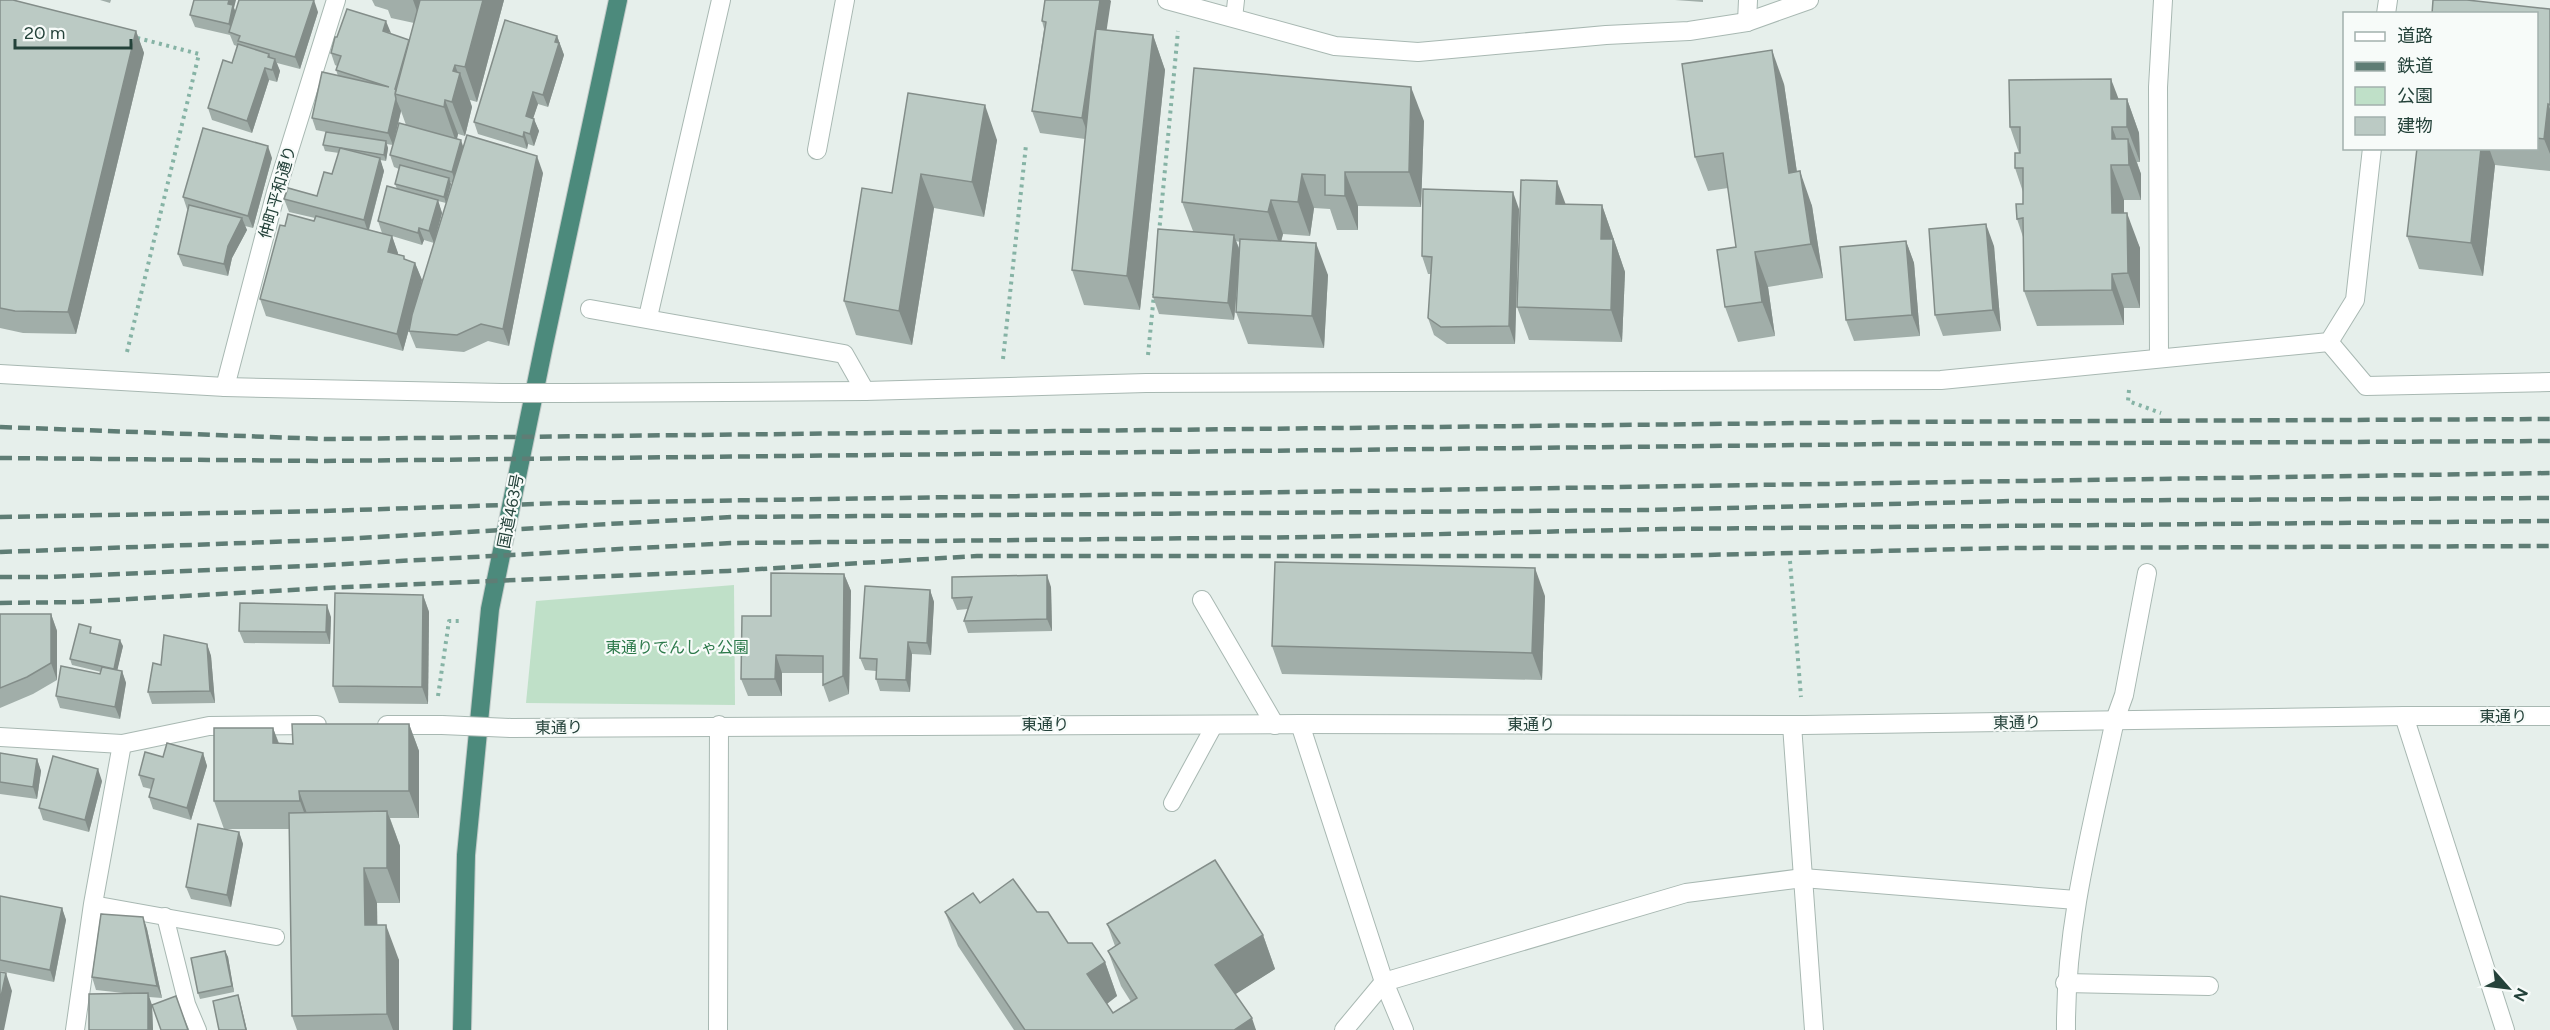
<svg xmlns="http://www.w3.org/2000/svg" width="2550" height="1030" viewBox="0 0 2550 1030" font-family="Figtree,'Noto Sans JP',sans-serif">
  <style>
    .green { fill: #bfe0c8 }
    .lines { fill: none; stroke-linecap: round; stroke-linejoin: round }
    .service-casing { stroke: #a8b8b2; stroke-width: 18 }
    .minor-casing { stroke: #a8b8b2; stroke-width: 20 }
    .tertiary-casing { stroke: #a8b8b2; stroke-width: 20 }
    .trunk-casing { stroke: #c2cac8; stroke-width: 20 }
    .path { stroke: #86b3a5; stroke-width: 4; stroke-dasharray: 3 4.5; stroke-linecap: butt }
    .service { stroke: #fff; stroke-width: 16 }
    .minor { stroke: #fff; stroke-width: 18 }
    .tertiary { stroke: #fff; stroke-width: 18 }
    .trunk { stroke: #4c8a7c; stroke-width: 18 }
    .rail { stroke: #5f7d75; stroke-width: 4.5; stroke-dasharray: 12 6; stroke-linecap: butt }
    .minor-bridge-casing { stroke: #a8b8b2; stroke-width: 20; stroke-linecap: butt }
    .tertiary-bridge-casing { stroke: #a8b8b2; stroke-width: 20; stroke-linecap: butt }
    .minor-bridge { stroke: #fff; stroke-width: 18 }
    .tertiary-bridge { stroke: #fff; stroke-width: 18 }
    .wall { fill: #a1aea9; fill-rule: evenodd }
    .shaded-wall { fill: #838d89 }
    .building { fill: #bbcac4; stroke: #838d89; stroke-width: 1.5 }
    .labels { text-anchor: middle; stroke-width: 4.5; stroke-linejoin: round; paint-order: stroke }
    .street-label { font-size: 16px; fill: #24423a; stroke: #f7fbf9 }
    .park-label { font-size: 16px; fill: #2d7a4b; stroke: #f7fbf9 }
  </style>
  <rect width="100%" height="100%" fill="#e6efeb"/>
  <polygon class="green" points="734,585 735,705 526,703 536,601"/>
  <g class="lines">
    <g class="service-casing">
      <g id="service">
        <polyline points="1234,18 1236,0"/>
        <polyline points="1172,803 1215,724"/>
        <polyline points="93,904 276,937"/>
        <polyline points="165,916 187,1004 198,1030"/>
      </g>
    </g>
    <g class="minor-casing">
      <g id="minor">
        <polyline points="1167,0 1335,46 1418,52 1606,35 1689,31 1747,22 1809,0"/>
        <polyline points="1747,22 1748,0"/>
        <polyline points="817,150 845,0"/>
        <polyline points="590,309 844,354 865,391"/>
        <polyline points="648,317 721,0"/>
        <polyline points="2329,342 2366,386 2550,382"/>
        <polyline points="2159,358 2158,87 2163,0"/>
        <polyline points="225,387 276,192 336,0"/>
        <polyline points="1202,600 1275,725"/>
        <polyline points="2404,716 2505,1030"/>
        <polyline points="387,725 442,725"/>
        <polyline points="1792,725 1814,1030"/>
        <polyline points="511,728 1300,724 1384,982 1404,1030"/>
        <polyline points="0,737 122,744 209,726 317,725"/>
        <polyline points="2065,983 2209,986"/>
        <polyline points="75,1030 93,904 122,744"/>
        <polyline points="718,1030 719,725"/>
        <polyline points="1344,1030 1384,982 1686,893 1803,878 2076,900"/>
        <path d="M2066,1030c-1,-106 27,-207 49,-310l9,-25 23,-122"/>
      </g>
    </g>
    <g class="tertiary-casing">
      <g id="tertiary">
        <polyline points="2386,14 2388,0"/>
        <polyline points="0,374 225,387 502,393"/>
        <polyline points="570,393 865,391 1146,383 1941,380 2329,342 2355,300 2372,148"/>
        <polyline points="1300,724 1804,725 2404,716 2550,716"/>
      </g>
    </g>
    <g class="trunk-casing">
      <polyline id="trunk" points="462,1030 466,855 490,609 544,345 618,0"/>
    </g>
    <g class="path">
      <polyline points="1159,233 1178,31"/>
      <polyline points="127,352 199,54 134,37"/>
      <polyline points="1148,355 1154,294"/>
      <polyline points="1003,359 1026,145"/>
      <polyline points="2129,390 2128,401 2161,413"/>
      <polyline points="1790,561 1801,697"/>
      <polyline points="438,696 449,621 461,621"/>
    </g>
    <use href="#service" class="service"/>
    <use href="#minor" class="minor"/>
    <use href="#tertiary" class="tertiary"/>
    <use href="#trunk" class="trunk"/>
    <g class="rail">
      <polyline points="0,427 325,439 1893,422 2550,419"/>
      <polyline points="0,458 324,461 1893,444 2550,441"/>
      <polyline points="0,517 324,511 563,503 2550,473"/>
      <polyline points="0,552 325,540 733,517 1649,510 2014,501 2550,498"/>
      <polyline points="0,577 49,577 327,565 731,543 1314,537 1662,529 2550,521"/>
      <polyline points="0,603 78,602 326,588 728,571 977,556 1661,556 2007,548 2550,546"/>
    </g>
    <g class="minor-bridge-casing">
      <polyline id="minor-bridge" points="442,725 511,728"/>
    </g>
    <g class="tertiary-bridge-casing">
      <polyline id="tertiary-bridge" points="502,393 570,393"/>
    </g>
    <use href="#minor-bridge" class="minor-bridge"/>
    <use href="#tertiary-bridge" class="tertiary-bridge"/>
  </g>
  <g class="wall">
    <polygon points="0,0 136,31 144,53 76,334 23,333 0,328"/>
    <polygon points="100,0 111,0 110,3"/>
    <path d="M372,0h132l-27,102 -7,-2 2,7 -7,29 -7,-2 -1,5 6,9 80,25 -34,173 -21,-5 -24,11 -48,-4 -7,-17 2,-9 -8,29 -137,-35 -6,-17 25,-73 29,-5 1,-3 -26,-6 -5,-13 33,-3 15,-22 7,-21 -14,-2 -2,-6 3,-13 -10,-2 -4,-12 26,-42 -2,-6 1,-4 -2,-1 -4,-12 6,-16 54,-3 18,6 5,-17 -23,-5 -3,-8 -13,-4zM401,111l5,14 -12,14zM386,144l7,1 -3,10 4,12 5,2 -4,15 2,5 -19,32 4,12 -13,-3 15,-59 -4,-11 6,1 2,-13zM450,182l3,1 -37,120 6,-23 -7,-17 -9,-3 -8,-6 -6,-18 30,9 2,-5 10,3 8,-30 -4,-12 8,2 5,-19z"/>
    <polygon points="1045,0 1110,0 1106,30 1153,35 1165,70 1140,310 1084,305 1072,270 1085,139 1040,133 1032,111 1044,29 1042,21"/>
    <polygon points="1675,0 1703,0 1703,2"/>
    <polygon points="234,8 236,12 318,12 300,69 277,63 280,71 277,82 269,80 252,133 212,120 208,108 232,63 237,46 234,45 230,35 195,27 190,15"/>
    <polygon points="2550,9 2550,171 2495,165 2483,276 2419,269 2407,236 2417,148 2536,148 2536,14"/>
    <polygon points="557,36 564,55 548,107 538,104 533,118 539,131 534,146 528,144 527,149 478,134 474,122"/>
    <polygon points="1784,84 1797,172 1812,206 1823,278 1768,287 1775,336 1738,342 1725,307 1736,247 1728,188 1708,191 1695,157"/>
    <polygon points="908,93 997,140 984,217 934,208 912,345 856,335 844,301 892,193"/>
    <polygon points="2119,99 2127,99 2139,133 2140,162 2137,162 2141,174 2141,200 2124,200 2124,213 2140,248 2140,308 2124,308 2124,325 2037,326 2024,291 2023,237 2017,219 2023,204 2023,192 2015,168 2019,153 2010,127"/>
    <path d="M1424,121l-3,86 -63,-1v24h-21l-7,-21 -16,-1 -4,28 -27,-2 -2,7 47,34 -4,73 -76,-4 -12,-32 3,-40 -5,48 -75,-6 -6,-17 40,-66 -11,-29zM1236,241l4,1v8z"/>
    <polygon points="272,158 253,228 245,226 247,230 232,258 228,276 183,266 178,254 188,210 187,209 183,197"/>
    <polygon points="1566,204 1602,205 1625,272 1622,342 1529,340 1517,307"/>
    <polygon points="1519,209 1515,344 1447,344 1434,335 1428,318 1431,274 1428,274 1422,256"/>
    <polygon points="1906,241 1914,263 1920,336 1854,341 1846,320"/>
    <polygon points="1994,246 2001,331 1943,336 1935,315"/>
    <polygon points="844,574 851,591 849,694 829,702 823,685 823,673 782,673 782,696 748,696 741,679 771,616"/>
    <polygon points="1051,587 1052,631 968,633 964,621 968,609 957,610 952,598"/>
    <polygon points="930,590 934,602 931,655 912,654 910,692 880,691 876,679 876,671 865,670 860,658"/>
    <polygon points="423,595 429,612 428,704 339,703 333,686"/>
    <polygon points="1545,596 1542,680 1282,674 1272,646"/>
    <polygon points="0,614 51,614 57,631 57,680 33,694 0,708"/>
    <polygon points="331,617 330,644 244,643 239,631"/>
    <polygon points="93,633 123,646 117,670 122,671 126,683 120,719 60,708 56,696 100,674 101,672 72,665 70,659"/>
    <polygon points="207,644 211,656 215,703 152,704 148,692 161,665"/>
    <polygon points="409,724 419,751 419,818 390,818 400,846 400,903 377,903 377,925 399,960 399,1030 297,1030 292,1016 290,829 224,829 214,801 273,728 279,743 293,744"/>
    <polygon points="0,753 37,759 41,771 37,799 0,794"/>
    <polygon points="203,753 207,766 191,820 153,809 149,797 151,789 143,787 139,775 163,757"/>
    <polygon points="102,781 89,832 43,820 39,808"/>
    <polygon points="239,832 243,844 231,907 191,899 186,887"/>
    <polygon points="0,896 62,908 66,920 54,982 0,971"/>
    <polygon points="980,903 1037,912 1068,943 1105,962 1117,996 1107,1004 1113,1013 1131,1002 1121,986 1108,951 1115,946 1107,924 1263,935 1275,969 1235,994 1256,1030 1014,1030 958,946 945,912"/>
    <polygon points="143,917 147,929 162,998 149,997 152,1006 153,1030 89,1030 124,993 96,990 92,977"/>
    <polygon points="225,951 228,957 234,992 200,999 198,993"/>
  </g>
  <g class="shaded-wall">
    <polygon points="229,0 236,0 234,8 237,17 232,33 229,24 228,4"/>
    <polygon points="314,0 318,12 300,69 295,57"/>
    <polygon points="413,0 429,0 422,25"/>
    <polygon points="483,0 504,0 477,102 465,67"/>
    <polygon points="1100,0 1110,0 1111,1 1090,140 1082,118"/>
    <polygon points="386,21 391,33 383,31"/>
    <polygon points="136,31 144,53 76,334 68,312"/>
    <polygon points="1153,35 1165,70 1140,310 1127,276"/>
    <polygon points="557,36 564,55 548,107 543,95 555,42"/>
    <polygon points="1772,50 1784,84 1802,207 1789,173"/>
    <polygon points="269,54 273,66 275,59 280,71 277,82 268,57"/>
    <polygon points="455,65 459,76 460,73 472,107 465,136 452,102 453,71"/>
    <polygon points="265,68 269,80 252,133 247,121"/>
    <polygon points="2111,79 2124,113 2111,99"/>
    <polygon points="1411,87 1424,121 1421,207 1409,172"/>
    <polygon points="533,92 538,104 530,128 526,116"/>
    <polygon points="396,99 401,111 393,145 388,133"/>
    <polygon points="2127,99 2139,133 2140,162 2127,127"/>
    <polygon points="445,100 458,134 456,142 444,107"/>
    <polygon points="2548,104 2550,109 2550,154 2544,139"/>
    <polygon points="985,105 997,140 984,217 972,182"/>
    <polygon points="534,119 539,131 534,146 530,134"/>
    <polygon points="2112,127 2125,162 2112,139"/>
    <polygon points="524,132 528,144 527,149 523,137"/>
    <polygon points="2128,139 2141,174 2141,200 2129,165"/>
    <polygon points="461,140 465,152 456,184 452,172"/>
    <polygon points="386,141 388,148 386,161 384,155"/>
    <polygon points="268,146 272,158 253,228 248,216"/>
    <polygon points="2481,148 2489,148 2495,165 2483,276 2471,243"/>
    <polygon points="537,156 543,173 509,346 503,329"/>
    <polygon points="380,158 384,171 368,232 364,220"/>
    <polygon points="2111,165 2124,200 2124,248 2112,213"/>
    <polygon points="1800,171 1812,206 1823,278 1811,244"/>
    <polygon points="1345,172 1358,206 1358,230 1345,196"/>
    <polygon points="921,174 934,208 912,345 899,311"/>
    <polygon points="1302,174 1314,208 1310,236 1298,202"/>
    <polygon points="449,178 451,184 446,203 444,197"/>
    <polygon points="1557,181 1569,213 1556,204"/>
    <polygon points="1513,192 1519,209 1515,344 1509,326"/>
    <polygon points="438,200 442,213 434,243 429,231"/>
    <polygon points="1271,200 1283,234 1280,246 1268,212"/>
    <polygon points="1602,205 1625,272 1622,342 1611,310 1601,239"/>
    <polygon points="2127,213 2140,248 2140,308 2128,273"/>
    <polygon points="242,218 247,230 232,258 228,276 224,264 228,246"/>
    <polygon points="1986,224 1994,246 2001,331 1993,310"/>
    <polygon points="419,228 424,240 422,245 418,233"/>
    <polygon points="1234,235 1240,252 1234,320 1228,303"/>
    <polygon points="392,236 398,253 394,269 388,252"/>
    <polygon points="1906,241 1914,263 1920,336 1912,315"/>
    <polygon points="1316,243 1328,275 1324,348 1312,316"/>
    <polygon points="1755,252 1768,287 1775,336 1762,302"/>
    <polygon points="415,263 422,280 403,351 397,334"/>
    <polygon points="2112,274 2124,308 2124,325 2112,290"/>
    <polygon points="1535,568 1545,596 1542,680 1532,653"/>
    <polygon points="844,574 851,591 849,694 843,676"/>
    <polygon points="1047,575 1051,587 1052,631 1047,619"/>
    <polygon points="930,590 934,602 931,655 927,643"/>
    <polygon points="423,595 429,612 428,704 422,687"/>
    <polygon points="327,605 331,617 330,644 326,632"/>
    <polygon points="51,614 57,631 57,680 51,663"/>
    <polygon points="120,640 123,646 116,676 114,669"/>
    <polygon points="908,642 912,654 910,692 906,680"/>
    <polygon points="207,644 211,656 215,703 210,691"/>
    <polygon points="776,655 782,673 782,696 775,679"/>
    <polygon points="122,671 126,683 120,719 115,707"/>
    <polygon points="409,724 419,751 419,818 409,791"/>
    <polygon points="273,728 283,756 273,743"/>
    <polygon points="203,753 207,766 191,820 187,808"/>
    <polygon points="37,759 41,771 37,799 33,787"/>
    <polygon points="98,769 102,781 89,832 85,820"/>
    <polygon points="299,791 309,819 310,829 300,801"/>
    <polygon points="387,811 400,846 400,903 387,868"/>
    <polygon points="239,832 243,844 231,907 227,895"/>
    <polygon points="364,868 377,903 378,960 365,925"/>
    <polygon points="62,908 66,920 54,982 50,970"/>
    <polygon points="143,917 147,929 162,998 157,986"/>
    <polygon points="386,925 399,960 399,1030 393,1030 387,1014"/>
    <polygon points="1263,935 1275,969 1228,999 1215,965"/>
    <polygon points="225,951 228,957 234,992 232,986"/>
    <polygon points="1105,962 1117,996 1100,1009 1087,974"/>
    <polygon points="6,973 12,991 4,1030 0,1030 0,1001"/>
    <polygon points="148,993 152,1005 153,1030 148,1030"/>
    <polygon points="238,995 240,1001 247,1030 246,1030"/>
    <polygon points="1252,1018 1256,1030 1234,1030"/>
  </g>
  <g class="building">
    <polygon points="0,0 13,0 136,31 68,312 15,311 0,308"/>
    <polygon points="194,0 229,0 228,4 233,5 229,24 190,15"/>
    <polygon points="239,0 314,0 295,57 238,41 240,36 229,32"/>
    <polygon points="420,0 483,0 465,67 455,65 453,71 460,73 452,102 445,100 444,107 395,94"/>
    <polygon points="1045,0 1100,0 1082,118 1032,111 1046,22 1042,21"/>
    <polygon points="2433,0 2467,0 2550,9 2550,105 2548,104 2544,139 2536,138 2536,14 2432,14"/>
    <polygon points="347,9 386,21 383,31 409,40 395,89 396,89 395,94 396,99 388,133 312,118 322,72 389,87 336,70 341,56 331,53 335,37 337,37"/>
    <polygon points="505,20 557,36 555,42 559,43 543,95 533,92 526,116 534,119 530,134 524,132 523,137 474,122"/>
    <polygon points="1096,29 1153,35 1127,276 1072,270"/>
    <polygon points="238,44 269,54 268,57 275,59 272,70 265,68 247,121 208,108 223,60 232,63"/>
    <polygon points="1772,50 1789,173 1800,171 1811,244 1755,252 1762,302 1725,307 1717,250 1736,247 1723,153 1695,157 1682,64"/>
    <polygon points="1194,68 1411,87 1409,172 1345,172 1345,196 1325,195 1325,175 1302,174 1298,202 1271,200 1268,212 1182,202"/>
    <polygon points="2111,79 2111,99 2127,99 2127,127 2112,127 2112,139 2128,139 2129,165 2111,165 2112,213 2127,213 2128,273 2112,274 2112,290 2024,291 2023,218 2017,219 2016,204 2023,204 2023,168 2015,168 2015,153 2020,153 2020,127 2010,127 2009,80"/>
    <polygon points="908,93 985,105 972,182 921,174 899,311 844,301 862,188 892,193"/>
    <polygon points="399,123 461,140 452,172 390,155"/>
    <polygon points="203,128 268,146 248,216 183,197"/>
    <polygon points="326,132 386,141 384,155 323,145"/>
    <polygon points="467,135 537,156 503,329 481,324 457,335 409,331 412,315"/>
    <polygon points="340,148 380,158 364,220 284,199 288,188 317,196 324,172 332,174"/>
    <polygon points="2417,148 2481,148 2471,243 2407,236"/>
    <polygon points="400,165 449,178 444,197 395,184"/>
    <polygon points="1521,180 1557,181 1556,204 1602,205 1601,239 1613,239 1611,310 1517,307"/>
    <polygon points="387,186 438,200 429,231 419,228 418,233 378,221"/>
    <polygon points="1423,189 1513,192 1509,326 1441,327 1428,318 1432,257 1422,256"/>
    <polygon points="189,205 242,218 228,246 224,264 178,254"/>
    <polygon points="288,214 314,221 316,216 392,236 388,252 404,256 404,259 415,263 397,334 260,299 280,225 285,226"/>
    <polygon points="1986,224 1993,310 1935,315 1929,229"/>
    <polygon points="1158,229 1234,235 1228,303 1153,297"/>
    <polygon points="1240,239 1316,243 1312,316 1236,312"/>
    <polygon points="1906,241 1912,315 1846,320 1840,247"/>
    <polygon points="1275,562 1535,568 1532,653 1272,646"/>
    <polygon points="771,573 844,574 843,676 823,685 823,656 776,655 775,679 741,679 742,616 771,616"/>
    <polygon points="1047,575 1047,619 964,621 972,597 952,598 952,577"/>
    <polygon points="865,586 930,590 927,643 908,642 906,680 876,679 877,659 860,658"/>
    <polygon points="335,593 423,595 422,687 333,686"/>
    <polygon points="240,603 327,605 326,632 239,631"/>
    <polygon points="0,614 51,614 51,663 27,677 0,688"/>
    <polygon points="79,624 91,627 90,633 120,640 114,669 70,659"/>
    <polygon points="164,635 207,644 210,691 148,692 153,663 161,665"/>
    <polygon points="61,666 100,674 102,667 122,671 115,707 56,696"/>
    <polygon points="292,724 409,724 409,791 299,791 300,801 214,801 214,728 273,728 273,743 293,744"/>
    <polygon points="167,743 203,753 187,808 149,797 154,779 139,775 145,752 163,757"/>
    <polygon points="0,753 37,759 33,787 0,782"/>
    <polygon points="53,756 98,769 85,820 39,808"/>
    <polygon points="387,811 387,868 364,868 365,925 386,925 387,1014 292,1016 289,813"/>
    <polygon points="198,824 239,832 227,895 186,887"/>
    <polygon points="1215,860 1263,935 1215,965 1252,1018 1234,1030 1025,1030 945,912 973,893 980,903 1013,879 1037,912 1048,912 1068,943 1092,943 1105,962 1087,974 1113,1013 1137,998 1108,951 1120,943 1107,924"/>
    <polygon points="0,896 62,908 50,970 0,960"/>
    <polygon points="101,914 143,917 157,986 92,977"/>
    <polygon points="225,951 232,986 198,993 191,958"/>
    <polygon points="0,972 6,973 0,1001"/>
    <polygon points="148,993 148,1030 89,1030 89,994"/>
    <polygon points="238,995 246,1030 219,1030 213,1001"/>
    <polygon points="176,996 188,1030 161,1030 152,1005"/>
  </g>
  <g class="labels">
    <g class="street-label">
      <text transform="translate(277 192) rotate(-74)" y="6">仲町平和通り</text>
      <text transform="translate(510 511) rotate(-79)" y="6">国道463号</text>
      <text x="2503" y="722">東通り</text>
      <text transform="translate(2017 722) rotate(-1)" y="6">東通り</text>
      <text x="1045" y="730">東通り</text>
      <text x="1531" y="730">東通り</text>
      <text transform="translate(559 727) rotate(-1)" y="6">東通り</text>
    </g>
    <g class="park-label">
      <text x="677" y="653">東通りでんしゃ公園</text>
    </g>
  </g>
  <rect x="2343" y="12" width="195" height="138" fill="#f7fbf9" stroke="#a3b1ad" stroke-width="1.5"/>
  <rect x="2355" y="32" width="30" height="9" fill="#ffffff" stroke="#a3b1ad" stroke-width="1.5"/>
  <text x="2397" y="42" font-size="18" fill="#24423a">道路</text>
  <rect x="2355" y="62" width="30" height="9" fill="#5f7d75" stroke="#a3b1ad" stroke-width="1.5"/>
  <text x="2397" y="72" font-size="18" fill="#24423a">鉄道</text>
  <rect x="2355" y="87" width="30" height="18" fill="#bfe0c8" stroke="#a3b1ad" stroke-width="1.5"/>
  <text x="2397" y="102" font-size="18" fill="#24423a">公園</text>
  <rect x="2355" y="117" width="30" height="18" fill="#bbcac4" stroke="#a3b1ad" stroke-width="1.5"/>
  <text x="2397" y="132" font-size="18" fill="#24423a">建物</text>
  <g transform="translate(2508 988) rotate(118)" stroke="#f7fbf9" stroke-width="4.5" paint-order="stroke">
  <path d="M0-4.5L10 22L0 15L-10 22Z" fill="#24423a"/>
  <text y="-9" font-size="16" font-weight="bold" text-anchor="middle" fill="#24423a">N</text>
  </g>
  <path d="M15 39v9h116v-9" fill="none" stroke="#24423a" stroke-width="3"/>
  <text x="24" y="39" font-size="18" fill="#24423a" stroke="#f7fbf9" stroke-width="4.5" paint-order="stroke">20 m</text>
</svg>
